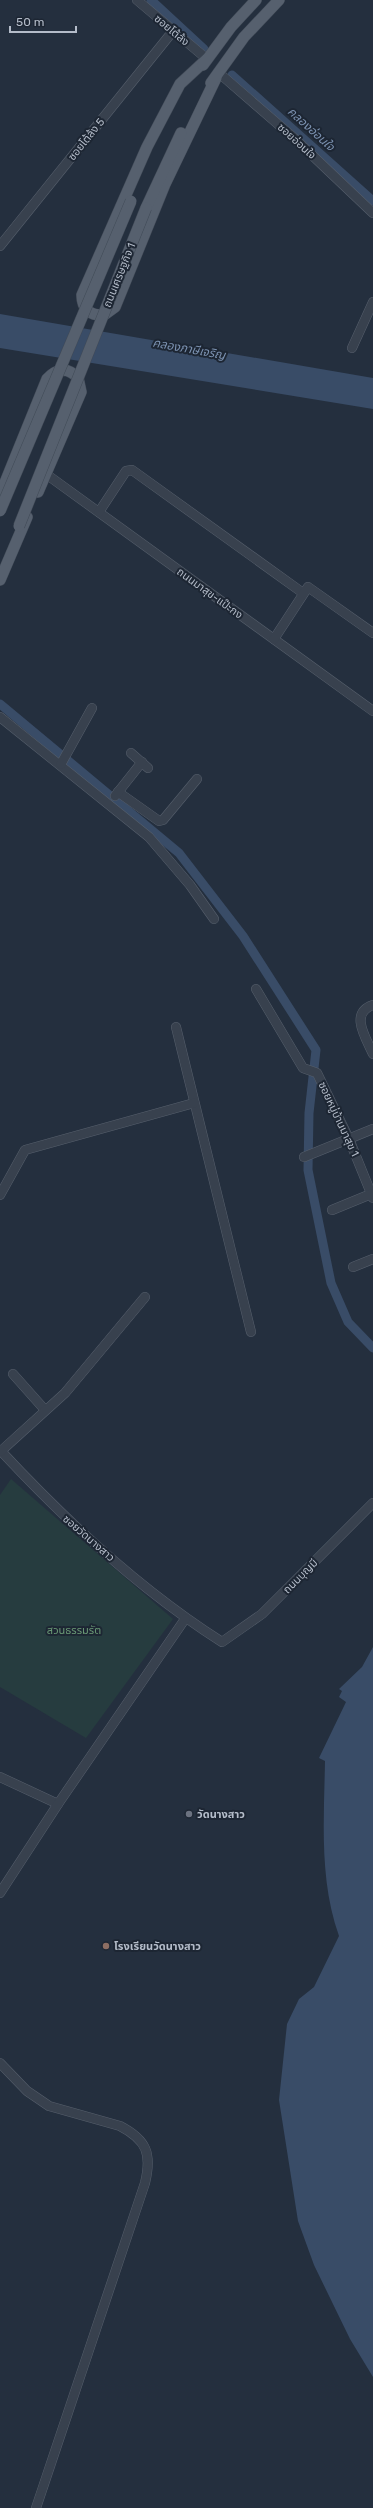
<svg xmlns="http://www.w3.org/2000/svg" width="373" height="2508" viewBox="0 0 373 2508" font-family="Rubik,'Noto Sans Thai',sans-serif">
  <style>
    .green { fill: #263c3f }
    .water { fill: #394c67 }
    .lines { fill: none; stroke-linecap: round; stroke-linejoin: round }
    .canal { stroke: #394c67; stroke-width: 9 }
    .minor-casing { stroke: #565f6c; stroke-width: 10 }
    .major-casing { stroke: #414a57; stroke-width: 12 }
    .minor { stroke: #38414e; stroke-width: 9 }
    .major { stroke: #56606e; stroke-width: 11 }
    .major-bridge-casing { stroke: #414a57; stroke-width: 12; stroke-linecap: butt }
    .major-bridge { stroke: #56606e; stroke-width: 11 }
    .worship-dot { fill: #6b7280; stroke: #1d2633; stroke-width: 1.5 }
    .education-dot { fill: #8d6e63; stroke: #1d2633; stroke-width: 1.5 }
    .labels { text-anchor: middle; stroke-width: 4; stroke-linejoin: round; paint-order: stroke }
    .street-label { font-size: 11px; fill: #b4bcc9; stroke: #1d2633 }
    .park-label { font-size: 11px; fill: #6b9a76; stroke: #1d2633 }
    .poi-label { font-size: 11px; font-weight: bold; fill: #b4bcc9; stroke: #1d2633; text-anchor: start }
    .water-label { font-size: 12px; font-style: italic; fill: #7c92b1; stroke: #1d2633 }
  </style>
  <rect width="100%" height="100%" fill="#242f3e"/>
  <polygon class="green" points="11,1479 173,1619 86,1738 0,1687 0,1495"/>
  <g class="water">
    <polygon points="0,314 373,378 373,409 0,348"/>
    <path d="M373,1647v730l-23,-38 -36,-74 -16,-44 -19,-121 8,-76 12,-25 15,-12 25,-51c-20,-56 -15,-117 -14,-175l-6,-3 27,-56 -7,-5 3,-6 -3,-2 23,-22z"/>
  </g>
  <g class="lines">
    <g class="canal">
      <polyline points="151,0 204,49"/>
      <polyline points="232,75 373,201"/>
      <polyline points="0,704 179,853 243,936 316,1050 309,1113 308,1170 331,1283 348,1322 373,1348"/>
    </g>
    <g class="minor-casing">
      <g id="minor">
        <polyline points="137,0 207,59"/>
        <polyline points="219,73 294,138 373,213"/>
        <polyline points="0,246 173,31"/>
        <polyline points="352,348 373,302"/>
        <polyline points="46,474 373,711"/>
        <polyline points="99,512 126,471 132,470 303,593"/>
        <polyline points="274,639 308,587 373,633"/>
        <polyline points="0,717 149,837 190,885 214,919"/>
        <polyline points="131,753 148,768"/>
        <polyline points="61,764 92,708"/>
        <polyline points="118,792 159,821 163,820 197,779"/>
        <polyline points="115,796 142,762"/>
        <polyline points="256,989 303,1068 317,1073 349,1139 373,1198"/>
        <path d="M373,1005c-24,8 -7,33 0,49"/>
        <polyline points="176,1027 251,1332"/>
        <polyline points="304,1157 373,1129"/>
        <polyline points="0,1195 25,1150 194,1103"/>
        <polyline points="332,1210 371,1194"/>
        <polyline points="353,1267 373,1259"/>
        <polyline points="13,1374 45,1410"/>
        <path d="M0,1450c66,71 140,140 222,192l40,-28 111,-111"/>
        <polyline points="1,1451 65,1393 145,1297"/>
        <polyline points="0,1777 58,1804"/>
        <polyline points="0,1893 58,1804 185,1619"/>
        <path d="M0,2063l27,28 22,15 71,20c27,14 32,28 25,57l-109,325"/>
      </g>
    </g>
    <g class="major-casing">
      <g id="major">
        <path d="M207,59l-27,25 -33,63 -65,148c0,14 8,21 22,20l11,-8 50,-123 51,-106"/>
        <polyline points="203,65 231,27 256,0"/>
        <polyline points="211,83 244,37 279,0"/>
        <polyline points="146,208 181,133"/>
        <path d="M0,495l47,-116c10,-11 21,-12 31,-1l3,14 -43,100"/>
        <polyline points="0,580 27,517"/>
      </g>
    </g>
    <use href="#minor" class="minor"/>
    <use href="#major" class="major"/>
    <g class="major-bridge-casing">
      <g id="major-bridge">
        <polyline points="0,511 131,201"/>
        <polyline points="19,526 146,208"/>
      </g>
    </g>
    <use href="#major-bridge" class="major-bridge"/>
  </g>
  <circle class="worship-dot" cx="189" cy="1814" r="4"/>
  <circle class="education-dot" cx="106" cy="1946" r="4"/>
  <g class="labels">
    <g class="street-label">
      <text transform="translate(172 30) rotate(40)" y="4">ซอยโต้ล้ง</text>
      <text transform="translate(86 139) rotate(-51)" y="4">ซอยโต้ล้ง 5</text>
      <text transform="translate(297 141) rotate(42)" y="4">ซอยอ่อนใจ</text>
      <text transform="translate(119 275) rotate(-68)" y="4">ถนนเศรษฐกิจ 1</text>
      <text transform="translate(210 593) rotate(36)" y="4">ถนนมาสุข-แป๊ะกง</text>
      <text transform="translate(339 1119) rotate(65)" y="4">ซอยหมู่บ้านมาสุข 1</text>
      <text transform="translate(89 1538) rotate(41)" y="4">ซอยวัดนางสาว</text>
      <text transform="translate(300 1576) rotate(-45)" y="4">ถนนบุญมี</text>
    </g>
    <g class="park-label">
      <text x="74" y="1634">สวนธรรมรัต</text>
    </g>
    <g class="poi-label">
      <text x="197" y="1818">วัดนางสาว</text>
      <text x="114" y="1950">โรงเรียนวัดนางสาว</text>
    </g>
    <g class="water-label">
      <text transform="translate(311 129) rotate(42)" y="4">คลองอ่อนใจ</text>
      <text transform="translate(189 349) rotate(10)" y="4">คลองภาษีเจริญ</text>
    </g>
  </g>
  <path d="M10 26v6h66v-6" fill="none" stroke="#b4bcc9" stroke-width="2"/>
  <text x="16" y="26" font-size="12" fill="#b4bcc9" stroke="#1d2633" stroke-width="3" paint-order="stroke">50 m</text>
</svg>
